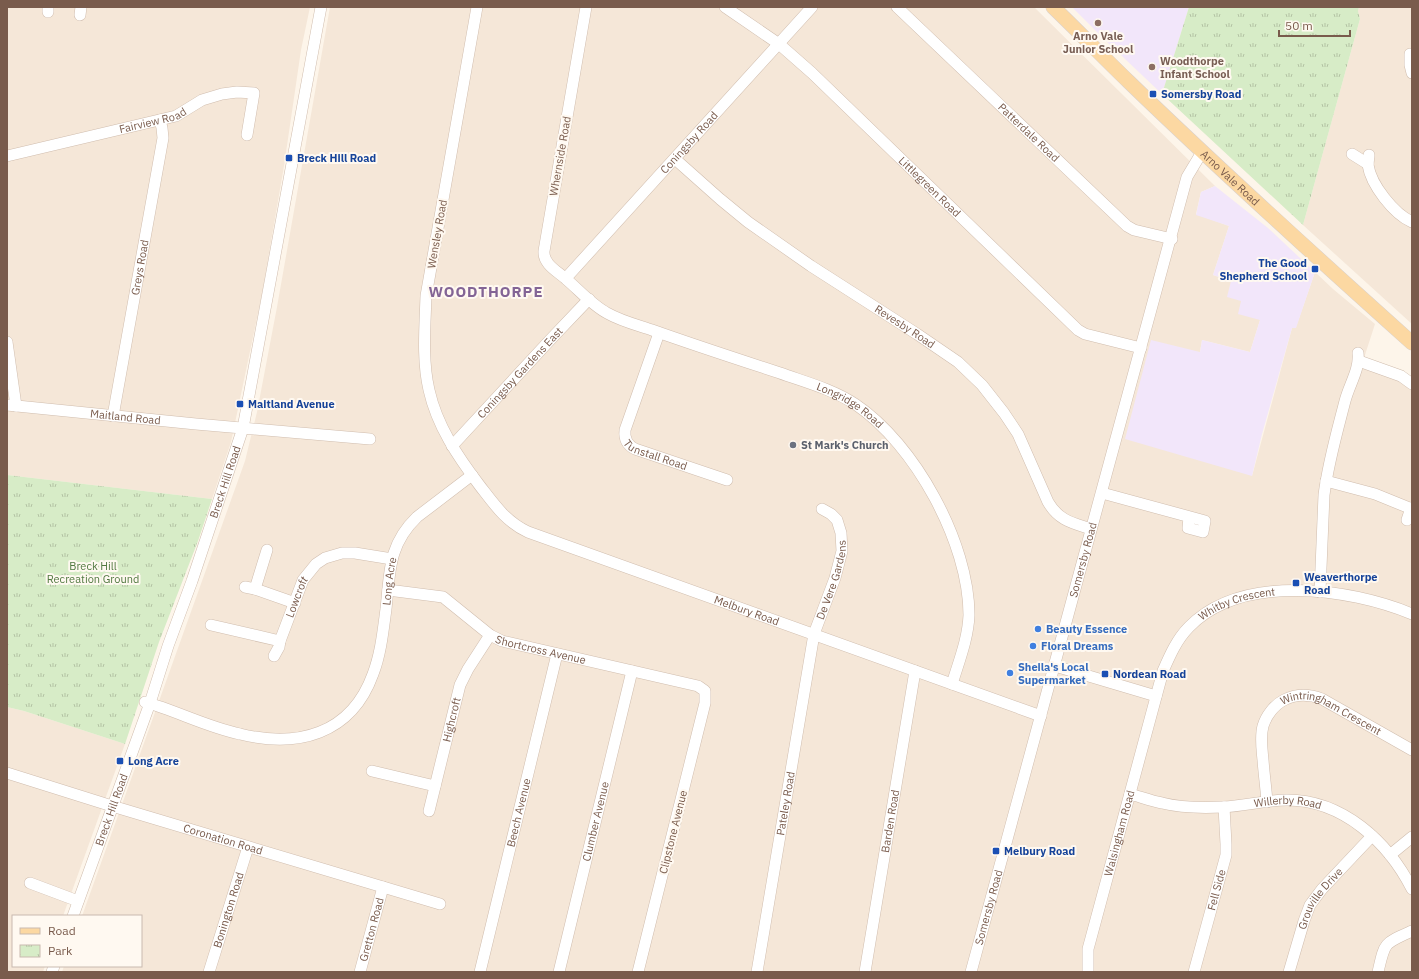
<svg xmlns="http://www.w3.org/2000/svg" width="1419" height="979" viewBox="0 0 1419 979" font-family="'IBM Plex Sans',sans-serif">
  <style>
    .residential { fill: #f5e7d8 }
    .education { fill: #f2e6fa }
    .park { fill: url(#park-tufts) }
    .lines { fill: none; stroke-linecap: round; stroke-linejoin: round }
    .minor-casing { stroke: #d0bdae; stroke-width: 12 }
    .major-casing { stroke: #d9d1cd; stroke-width: 15 }
    .minor { stroke: #fff; stroke-width: 11 }
    .major { stroke: #fcd8a2; stroke-width: 14 }
    .education-dot { fill: #8d6e63; stroke: #fff9f1; stroke-width: 1.5 }
    .transit-dot { fill: #1a4fb4; stroke: #fff9f1; stroke-width: 1.5 }
    .worship-dot { fill: #6b7280; stroke: #fff9f1; stroke-width: 1.5 }
    .shop-dot { fill: #3f7fe0; stroke: #fff9f1; stroke-width: 1.5 }
    .labels { text-anchor: middle; stroke-width: 4; stroke-linejoin: round; paint-order: stroke }
    .education-label { font-size: 11px; font-weight: bold; fill: #785e54; stroke: #fff9f1 }
    .transit-label { font-size: 11px; font-weight: bold; fill: #164399; stroke: #fff9f1; text-anchor: start }
    .street-label { font-size: 11px; fill: #795b4c; stroke: #fff9f1 }
    .worship-label { font-size: 11px; font-weight: bold; fill: #5b616d; stroke: #fff9f1; text-anchor: start }
    .park-label { font-size: 11px; fill: #527941; stroke: #fff9f1 }
    .shop-label { font-size: 11px; font-weight: bold; fill: #366cbe; stroke: #fff9f1; text-anchor: start }
    .district-label { font-size: 15px; font-weight: bold; letter-spacing: 1px; fill: #836495; stroke: #fff9f1 }
  </style>
  <defs>
    <pattern id="park-tufts" width="24" height="20" patternUnits="userSpaceOnUse"><rect width="24" height="20" fill="#d7ecc7"/><path d="M3 7l-1-3M5 7V3M7 7l1-3M15 17l-1-3M17 17v-4M19 17l1-3" fill="none" stroke="#b3c2a4"/></pattern>
  </defs>
  <rect width="100%" height="100%" fill="#fdf5ea"/>
  <g class="residential">
    <polygon points="7,7 310,7 301,50 284,166 262,294 231,442 212,499 7,475"/>
    <polygon points="330,7 1034,7 1215,186 1201,192 1196,214 1229,226 1213,275 1231,281 1241,301 1260,320 1250,352 1202,340 1200,352 1252,476 1292,328 1296,327 1315,272 1333,289 1375,324 1364,358 1386,365 1412,377 1412,972 62,972 64,966 141,966 141,916 82,916 245,461 257,412 277,307"/>
    <polygon points="1359,7 1412,7 1412,324 1303,225 1360,19 1358,11"/>
    <polygon points="7,707 24,711 125,744 63,916 13,916 13,966 45,966 43,972 7,972"/>
  </g>
  <g class="education">
    <polygon points="1072,7 1189,7 1162,94 1104,39"/>
    <polygon points="1215,186 1268,228 1315,272 1296,328 1292,328 1262,434 1252,476 1125,439 1151,340 1200,352 1202,340 1250,352 1260,320 1238,314 1241,301 1227,297 1231,281 1213,275 1229,226 1196,215 1201,192"/>
  </g>
  <g class="park">
    <polygon points="1189,7 1359,7 1358,11 1360,19 1303,225 1162,94"/>
    <polygon points="7,475 212,499 198,541 159,642 125,744 24,711 7,707"/>
  </g>
  <g class="lines">
    <g class="minor-casing">
      <g id="minor">
        <path id="s1" d="M477,7l-51,289c-1,31 -4,64 3,94 8,36 29,67 51,96 14,18 26,36 48,46l513,184"/>
        <path id="s2" d="M586,7l-42,244c-1,13 13,20 22,28 13,11 26,26 41,34 14,8 30,12 45,17 42,15 85,29 128,43 25,9 52,16 75,31 60,40 114,139 114,211 -1,24 -10,46 -17,69"/>
        <path id="s3" d="M725,7l54,37 33,29 266,257 7,4 56,14"/>
        <path id="s4" d="M897,7l230,219 7,4 38,9"/>
        <polyline points="48,12 48,7"/>
        <polyline points="80,15 81,7"/>
        <polyline points="1410,54 1410,65 1412,73"/>
        <polyline points="1352,154 1368,164"/>
        <path d="M1369,155c0,3 -1,7 -1,10 3,20 26,49 44,57"/>
        <path id="s5" d="M7,156l169,-40 26,-16 20,-6 15,-2 17,1 -7,42"/>
        <path id="s6" d="M675,159l45,40 28,23 63,44 106,68 41,28 24,23 22,28 14,21 30,68c11,19 25,21 43,27"/>
        <path id="s7" d="M566,278l246,-271"/>
        <path id="s8" d="M659,333l-34,97c-1,9 2,15 10,19l92,31"/>
        <polyline points="7,342 16,406"/>
        <polyline points="1359,361 1401,376 1412,384"/>
        <path id="s9" d="M7,405l189,19 174,15"/>
        <path id="s10" d="M113,416l50,-278 -1,-10 -2,-8"/>
        <path id="s11" d="M452,446l98,-106 39,-41"/>
        <polyline points="1326,481 1375,494 1412,509"/>
        <polyline points="1102,493 1205,521 1203,532 1188,528 1189,517"/>
        <polyline points="1407,520 1411,508"/>
        <polyline points="245,587 255,589 295,603"/>
        <polyline points="255,589 267,550"/>
        <path id="s12" d="M388,590l55,7 47,38 12,6 196,45 7,5v12l-67,269"/>
        <path d="M1320,592l4,-97c4,-32 13,-63 21,-94 4,-16 15,-32 13,-48"/>
        <path id="s13" d="M211,625l69,16 23,-61 13,-16 9,-6 17,-5h13l37,6"/>
        <polyline points="274,656 279,647 280,641"/>
        <polyline points="1055,666 1156,696"/>
        <path id="s14" d="M145,702c32,9 62,25 95,32 57,14 111,1 133,-60 8,-21 10,-43 13,-65 4,-37 2,-64 31,-92l55,-42"/>
        <polyline points="372,771 435,786"/>
        <path id="s15" d="M7,773l105,33 328,98"/>
        <path id="s16" d="M1130,794c11,3 21,7 32,9 20,5 41,5 61,4 21,-1 43,-7 64,-7 56,0 101,42 125,89"/>
        <path id="s17" d="M1267,802c-1,-14 -3,-28 -4,-42 -1,-11 -3,-23 0,-34 3,-10 11,-21 21,-26 12,-6 25,-6 38,-1l90,51"/>
        <path id="s18" d="M429,811l31,-126 8,-16 22,-34"/>
        <polyline points="1390,855 1412,837"/>
        <polyline points="30,883 78,901"/>
        <path id="s19" d="M73,916l77,-213 18,-57 24,-65 51,-153 78,-421"/>
        <polyline points="52,972 54,966"/>
        <path id="s20" d="M209,972l39,-125"/>
        <path id="s21" d="M360,972l23,-85"/>
        <path id="s22" d="M480,972l77,-318"/>
        <path id="s23" d="M559,972l73,-301"/>
        <path id="s24" d="M757,972l57,-338 21,-56 7,-27 -1,-18 -4,-13 -6,-6 -9,-5"/>
        <path id="s25" d="M865,972l50,-301"/>
        <path id="s26" d="M971,972l216,-795 15,-25"/>
        <path id="s27" d="M1088,972v-23l3,-11 72,-267c7,-16 14,-32 26,-44 53,-54 160,-39 223,-13"/>
        <path id="s28" d="M1194,972l32,-117v-11l-2,-37"/>
        <path id="s29" d="M1289,972l15,-51 6,-16 12,-16 50,-53"/>
        <path d="M1378,972c7,-30 5,-28 34,-41"/>
      </g>
    </g>
    <g class="major-casing">
      <g id="major">
        <path id="s30" d="M1053,7c26,25 50,50 76,75 92,89 187,175 283,261"/>
      </g>
    </g>
    <use href="#minor" class="minor"/>
    <use href="#major" class="major"/>
  </g>
  <g class="education-dot">
    <circle cx="1098" cy="23" r="4"/>
    <circle cx="1152" cy="67" r="4"/>
  </g>
  <g class="transit-dot">
    <rect x="1149" y="90" width="8" height="8" rx="2"/>
    <rect x="285" y="154" width="8" height="8" rx="2"/>
    <rect x="1311" y="265" width="8" height="8" rx="2"/>
    <rect x="236" y="400" width="8" height="8" rx="2"/>
    <rect x="1292" y="579" width="8" height="8" rx="2"/>
    <rect x="1101" y="670" width="8" height="8" rx="2"/>
    <rect x="116" y="757" width="8" height="8" rx="2"/>
    <rect x="992" y="847" width="8" height="8" rx="2"/>
  </g>
  <circle class="worship-dot" cx="793" cy="445" r="4"/>
  <g class="shop-dot">
    <circle cx="1038" cy="629" r="4"/>
    <circle cx="1033" cy="646" r="4"/>
    <circle cx="1010" cy="673" r="4"/>
  </g>
  <g class="labels">
    <g class="education-label">
      <text x="1098" y="40">Arno Vale<tspan x="1098" dy="13">Junior School</tspan></text>
      <text x="1160" y="65" text-anchor="start">Woodthorpe<tspan x="1160" dy="13">Infant School</tspan></text>
    </g>
    <g class="transit-label">
      <text x="1161" y="98">Somersby Road</text>
      <text x="297" y="162">Breck Hill Road</text>
      <text x="1307" y="267" text-anchor="end">The Good<tspan x="1307" dy="13">Shepherd School</tspan></text>
      <text x="248" y="408">Maitland Avenue</text>
      <text x="1304" y="581">Weaverthorpe<tspan x="1304" dy="13">Road</tspan></text>
      <text x="1113" y="678">Nordean Road</text>
      <text x="128" y="765">Long Acre</text>
      <text x="1004" y="855">Melbury Road</text>
    </g>
    <g class="street-label">
      <text dy="4" stroke="none"><textPath href="#s5" startOffset="150">Fairview Road</textPath></text>
      <text dy="4" stroke="none"><textPath href="#s4" startOffset="182">Patterdale Road</textPath></text>
      <text dy="4" stroke="none"><textPath href="#s7" startOffset="183">Coningsby Road</textPath></text>
      <text transform="translate(560 156) rotate(-80)" y="4">Whernside Road</text>
      <text dy="4" stroke="none"><textPath href="#s30" startOffset="246">Arno Vale Road</textPath></text>
      <text dy="4" stroke="none"><textPath href="#s3" startOffset="273">Littlegreen Road</textPath></text>
      <text transform="translate(437 234) rotate(-80)" y="4">Wensley Road</text>
      <text dy="4" stroke="none"><textPath href="#s10" startOffset="151">Greys Road</textPath></text>
      <text dy="4" stroke="none"><textPath href="#s6" startOffset="285">Revesby Road</textPath></text>
      <text dy="4" stroke="none"><textPath href="#s11" startOffset="100">Coningsby Gardens East</textPath></text>
      <text dy="4" stroke="none"><textPath href="#s2" startOffset="599">Longridge Road</textPath></text>
      <text dy="4" stroke="none"><textPath href="#s9" startOffset="119">Maitland Road</textPath></text>
      <text dy="4" stroke="none"><textPath href="#s8" startOffset="147">Tunstall Road</textPath></text>
      <text dy="4" stroke="none"><textPath href="#s19" startOffset="460">Breck Hill Road</textPath></text>
      <text dy="4" stroke="none"><textPath href="#s26" startOffset="427">Somersby Road</textPath></text>
      <text dy="4" stroke="none"><textPath href="#s24" startOffset="400">De Vere Gardens</textPath></text>
      <text dy="4" stroke="none"><textPath href="#s14" startOffset="357">Long Acre</textPath></text>
      <text dy="4" stroke="none"><textPath href="#s13" startOffset="118">Lowcroft</textPath></text>
      <text dy="4" stroke="none"><textPath href="#s27" startOffset="417">Whitby Crescent</textPath></text>
      <text dy="4" stroke="none"><textPath href="#s1" startOffset="797">Melbury Road</textPath></text>
      <text dy="4" stroke="none"><textPath href="#s12" startOffset="169">Shortcross Avenue</textPath></text>
      <text dy="4" stroke="none"><textPath href="#s18" startOffset="94">Highcroft</textPath></text>
      <text dy="4" stroke="none"><textPath href="#s17" startOffset="162">Wintringham Crescent</textPath></text>
      <text dy="4" stroke="none"><textPath href="#s24" startOffset="171">Pateley Road</textPath></text>
      <text dy="4" stroke="none"><textPath href="#s16" startOffset="160">Willerby Road</textPath></text>
      <text dy="4" stroke="none"><textPath href="#s19" startOffset="113">Breck Hill Road</textPath></text>
      <text dy="4" stroke="none"><textPath href="#s22" startOffset="164">Beech Avenue</textPath></text>
      <text dy="4" stroke="none"><textPath href="#s23" startOffset="155">Clumber Avenue</textPath></text>
      <text dy="4" stroke="none"><textPath href="#s25" startOffset="153">Barden Road</textPath></text>
      <text transform="translate(673 832) rotate(-76)" y="4">Clipstone Avenue</text>
      <text dy="4" stroke="none"><textPath href="#s27" startOffset="143">Walsingham Road</textPath></text>
      <text dy="4" stroke="none"><textPath href="#s15" startOffset="226">Coronation Road</textPath></text>
      <text dy="4" stroke="none"><textPath href="#s28" startOffset="85">Fell Side</textPath></text>
      <text dy="4" stroke="none"><textPath href="#s29" startOffset="81">Grouville Drive</textPath></text>
      <text dy="4" stroke="none"><textPath href="#s26" startOffset="67">Somersby Road</textPath></text>
      <text dy="4" stroke="none"><textPath href="#s20" startOffset="65">Bonington Road</textPath></text>
      <text dy="4" stroke="none"><textPath href="#s21" startOffset="44">Gretton Road</textPath></text>
    </g>
    <g class="worship-label">
      <text x="801" y="449">St Mark's Church</text>
    </g>
    <g class="park-label">
      <text x="93" y="570">Breck Hill<tspan x="93" dy="13">Recreation Ground</tspan></text>
    </g>
    <g class="shop-label">
      <text x="1046" y="633">Beauty Essence</text>
      <text x="1041" y="650">Floral Dreams</text>
      <text x="1018" y="671">Sheila's Local<tspan x="1018" dy="13">Supermarket</tspan></text>
    </g>
    <g class="district-label">
      <text x="486" y="297">WOODTHORPE</text>
    </g>
  </g>
  <rect width="1419" height="979" fill="none" stroke="#795b4c" stroke-width="16"/>
  <rect x="12" y="915" width="130" height="52" fill="#fff9f1" stroke="#c9baaf"/>
  <rect x="20" y="928" width="20" height="6" fill="#fcd8a2" stroke="#c9baaf"/>
  <text x="48" y="935" font-size="12" fill="#795b4c">Road</text>
  <rect x="20" y="945" width="20" height="12" fill="url(#park-tufts)" stroke="#c9baaf"/>
  <text x="48" y="955" font-size="12" fill="#795b4c">Park</text>
  <path d="M1279 30v6h71v-6" fill="none" stroke="#795b4c" stroke-width="2"/>
  <text x="1285" y="30" font-size="12" fill="#795b4c" stroke="#fff9f1" stroke-width="3" paint-order="stroke">50 m</text>
</svg>
